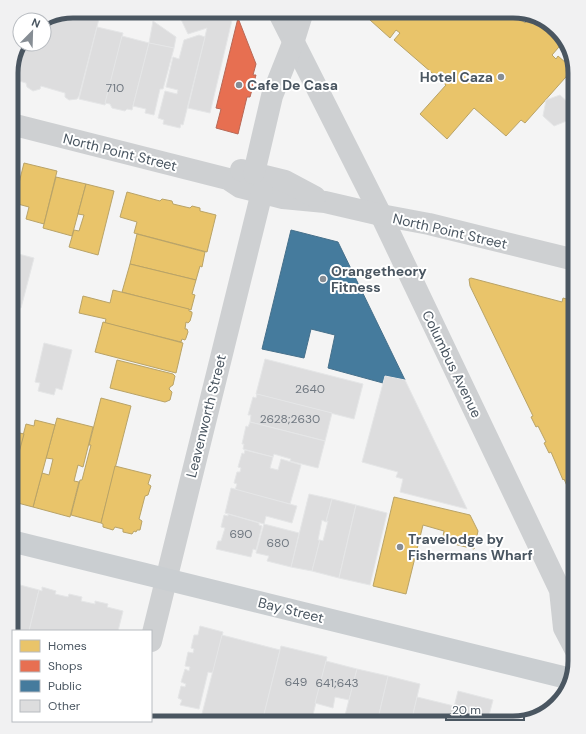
<svg xmlns="http://www.w3.org/2000/svg" width="586" height="734" viewBox="0 0 586 734" font-family="'DM Sans',sans-serif">
  <style>
    .homes { fill: #e9c46a; stroke: #b9a367 }
    .shops { fill: #e76f51; stroke: #b86856 }
    .public { fill: #457b9d; stroke: #46708b }
    .building { fill: #ddddde; stroke: #e5e6e7 }
    .lines { fill: none; stroke-linecap: round; stroke-linejoin: round }
    .minor { stroke: #ced0d2; stroke-width: 22 }
    .major { stroke: #caced1; stroke-width: 22 }
    .poi-dot { fill: #868d94; stroke: #fff; stroke-width: 1.5 }
    .labels { text-anchor: middle; stroke-width: 4; stroke-linejoin: round; paint-order: stroke }
    .number-label { font-size: 12px; fill: #707881 }
    .poi-label { font-size: 14px; font-weight: bold; fill: #4a5661; stroke: #fff; text-anchor: start }
    .street-label { font-size: 14px; fill: #4a5661; stroke: #fff }
    .rim { fill: none; stroke: #4a5661; stroke-width: 5 }
  </style>
  <rect width="100%" height="100%" fill="#f4f4f4"/>
  <g class="homes">
    <polygon points="360,11 511,11 525,23 531,16 544,19 564,38 565,40 552,55 556,59 558,56 573,69 525,123 521,120 506,136 474,108 447,139 420,114 446,85 394,40 400,33 396,30 390,38"/>
    <polygon points="24,163 57,171 44,224 26,219 29,207 14,203"/>
    <polygon points="56,177 86,184 72,236 43,228"/>
    <polygon points="86,184 114,191 98,255 69,247 74,230 79,231 84,215 78,214"/>
    <polygon points="127,192 160,201 162,199 172,201 173,204 190,208 192,206 200,208 200,211 216,215 207,252 134,233 137,222 120,217"/>
    <polygon points="137,234 205,252 202,267 200,266 196,280 130,264"/>
    <polygon points="130,264 196,280 192,294 195,295 191,310 122,292"/>
    <polygon points="471,278 562,302 563,298 574,301 575,379 573,378 567,400 575,415 575,505 570,495 571,495 564,479 563,480 551,452 549,453 544,443 546,442 538,426 536,427 531,417 533,416 470,286 469,279"/>
    <polygon points="113,290 189,309 189,311 192,312 192,314 190,321 188,323 186,322 185,329 187,329 188,332 186,338 185,340 182,339 181,342 105,323 106,319 79,313 83,296 110,303"/>
    <polygon points="103,322 183,343 176,373 95,352"/>
    <polygon points="117,360 173,374 175,376 173,385 170,387 169,389 172,392 170,400 165,402 110,388"/>
    <polygon points="101,398 131,406 101,523 71,515 80,480 82,480 91,445 89,445"/>
    <polygon points="57,418 93,427 83,467 78,465 74,481 79,482 70,517 33,507 42,473 49,475 53,459 46,458"/>
    <polygon points="35,420 55,425 33,507 14,502 18,484 11,482 26,424 34,426"/>
    <polygon points="11,431 24,434 11,482"/>
    <polygon points="115,466 151,475 148,484 151,486 148,495 145,496 139,519 142,521 140,530 137,530 136,532 134,531 132,534 123,532 123,529 115,527 113,530 103,527 103,524 101,523"/>
    <polygon points="394,497 470,515 478,531 474,549 454,544 455,539 443,536 444,531 423,525 406,594 373,586"/>
  </g>
  <g class="shops">
    <polygon points="150,11 174,11 159,18 156,12 152,14"/>
    <polygon points="238,18 256,64 253,75 256,75 250,97 247,97 238,134 216,128 221,109 216,108"/>
  </g>
  <polygon class="public" points="291,230 338,242 405,380 385,376 383,383 328,368 335,335 311,329 304,358 262,349"/>
  <g class="building">
    <polygon points="73,11 101,11 79,96 77,99 69,100 65,97 65,93 41,86 40,89 33,91 27,87 26,83 16,80 11,84 11,69 23,44 44,44 44,22"/>
    <polygon points="177,11 235,11 238,18 232,20 210,113 188,108 207,28 188,34"/>
    <polygon points="153,21 176,37 174,48 149,43"/>
    <polygon points="97,27 123,33 105,105 79,99"/>
    <polygon points="199,35 205,37 183,125 181,124 180,128 163,124 164,120 158,118 165,91 177,94 178,90 166,87 173,57 179,59 184,40"/>
    <polygon points="122,36 149,43 132,110 127,109 125,111 112,108 110,104 105,103"/>
    <polygon points="149,43 174,48 163,89 160,89 154,115 145,113 146,109 133,106"/>
    <polygon points="560,95 572,106 569,120 554,126 543,116 546,100"/>
    <polygon points="11,252 34,258 21,308 18,307 15,321 11,320"/>
    <polygon points="11,333 16,335 11,353"/>
    <polygon points="44,343 72,350 62,390 56,388 54,395 38,391 40,383 35,382"/>
    <polygon points="265,359 363,384 354,419 256,394"/>
    <polygon points="385,376 405,380 467,509 400,492 403,479 396,477 398,472 362,462"/>
    <polygon points="257,394 332,413 325,441 250,422 251,415 248,415 253,397 256,398"/>
    <polygon points="250,422 325,441 318,468 290,461 291,459 274,454 273,457 243,449 244,444 242,444 246,426 248,427"/>
    <polygon points="245,450 273,457 270,468 278,470 281,459 301,465 290,504 235,490 237,484 234,483 237,472 240,472 241,468 238,467 242,453 244,454"/>
    <polygon points="231,488 297,506 292,523 266,516 264,524 225,513"/>
    <polygon points="309,494 332,499 326,522 322,520 318,540 320,540 312,571 291,567"/>
    <polygon points="332,499 356,505 339,578 312,571 320,540 323,541 328,521 326,522"/>
    <polygon points="356,505 387,513 370,585 339,578"/>
    <polygon points="228,514 259,523 259,525 262,526 256,550 253,549 251,557 216,549 218,541 221,541 225,528 221,527 224,515 228,516"/>
    <polygon points="264,524 299,533 291,567 267,561 269,556 256,553"/>
    <polygon points="20,585 39,590 29,631 13,631 13,668 11,661 11,590 18,592"/>
    <polygon points="42,587 56,591 55,594 68,597 69,594 82,597 81,601 95,604 95,601 108,604 107,607 123,611 118,631 29,631 39,590 42,591"/>
    <polygon points="200,626 223,632 213,673 208,672 199,709 180,705 182,700 178,698 181,686 185,687 186,684 181,682 185,669 189,671 190,667 185,666 188,652 193,653 194,649 191,648 194,635 198,635"/>
    <polygon points="222,635 280,650 262,723 239,723 202,714"/>
    <polygon points="281,646 327,657 311,723 266,723 267,719 263,718"/>
    <polygon points="326,661 357,669 349,700 335,697 333,708 315,703"/>
    <polygon points="357,669 388,676 377,723 343,723"/>
    <polygon points="388,676 420,684 411,723 377,723"/>
    <polygon points="458,691 493,700 487,723 450,723"/>
    <polygon points="417,697 454,706 450,723 411,723"/>
    <polygon points="65,721 95,721 95,722 73,723"/>
  </g>
  <g class="lines">
    <g class="minor">
      <polyline points="278,11 381,215 560,590 564,628 575,649"/>
      <polyline points="11,124 228,179 240,187 283,198 325,202 381,215 429,224 575,260"/>
      <polyline points="241,170 285,181 315,197"/>
      <polyline points="254,173 272,96 293,43 303,11"/>
      <polyline points="151,641 262,192"/>
      <polyline points="131,723 131,721"/>
    </g>
    <polyline class="major" points="11,541 571,679"/>
  </g>
  <g class="poi-dot">
    <circle cx="501" cy="77" r="4"/>
    <circle cx="239" cy="85" r="4"/>
    <circle cx="323" cy="279" r="4"/>
    <circle cx="400" cy="547" r="4"/>
  </g>
  <g class="labels">
    <g class="number-label">
      <text x="115" y="92">710</text>
      <text x="310" y="393">2640</text>
      <text x="290" y="423">2628;2630</text>
      <text x="241" y="538">690</text>
      <text x="278" y="547">680</text>
      <text x="296" y="686">649</text>
      <text x="337" y="687">641;643</text>
    </g>
    <g class="poi-label">
      <text x="493" y="82" text-anchor="end">Hotel Caza</text>
      <text x="247" y="90">Cafe De Casa</text>
      <text x="331" y="276">Orangetheory<tspan x="331" dy="16">Fitness</tspan></text>
      <text x="408" y="544">Travelodge by<tspan x="408" dy="16">Fishermans Wharf</tspan></text>
    </g>
    <g class="street-label">
      <text transform="translate(120 152) rotate(14)" y="5">North Point Street</text>
      <text transform="translate(450 231) rotate(13)" y="5">North Point Street</text>
      <text transform="translate(452 364) rotate(64)" y="5">Columbus Avenue</text>
      <text transform="translate(206 416) rotate(-76)" y="5">Leavenworth Street</text>
      <text transform="translate(291 610) rotate(14)" y="5">Bay Street</text>
    </g>
  </g>
  <path d="M0 0H586V734H0ZM73 18H513A55 55 0 0 1 568 73V661A55 55 0 0 1 513 716H73A55 55 0 0 1 18 661V73A55 55 0 0 1 73 18Z" fill="#f1f1f2" fill-rule="evenodd"/>
  <path class="rim" d="M73 18H513A55 55 0 0 1 568 73V661A55 55 0 0 1 513 716H73A55 55 0 0 1 18 661V73A55 55 0 0 1 73 18Z"/>
  <rect x="12" y="630" width="140" height="92" fill="#ffffff" stroke="#b7bbc0"/>
  <rect x="20" y="640" width="20" height="12" fill="#e9c46a" stroke="#b7bbc0"/>
  <text x="48" y="650" font-size="12" fill="#4a5661">Homes</text>
  <rect x="20" y="660" width="20" height="12" fill="#e76f51" stroke="#b7bbc0"/>
  <text x="48" y="670" font-size="12" fill="#4a5661">Shops</text>
  <rect x="20" y="680" width="20" height="12" fill="#457b9d" stroke="#b7bbc0"/>
  <text x="48" y="690" font-size="12" fill="#4a5661">Public</text>
  <rect x="20" y="700" width="20" height="12" fill="#ddddde" stroke="#b7bbc0"/>
  <text x="48" y="710" font-size="12" fill="#4a5661">Other</text>
  <g transform="translate(32 32) rotate(23)"><circle r="19" fill="#ffffff" stroke="#b7bbc0"/>
  <path d="M0-3L7 15L0 10L-7 15Z" fill="#868d94"/>
  <text y="-6" font-size="11" font-weight="bold" text-anchor="middle" fill="#4a5661">N</text>
  </g>
  <path d="M446 714v6h78v-6" fill="none" stroke="#4a5661" stroke-width="2"/>
  <text x="452" y="714" font-size="12" fill="#4a5661" stroke="#ffffff" stroke-width="3" paint-order="stroke">20 m</text>
</svg>
